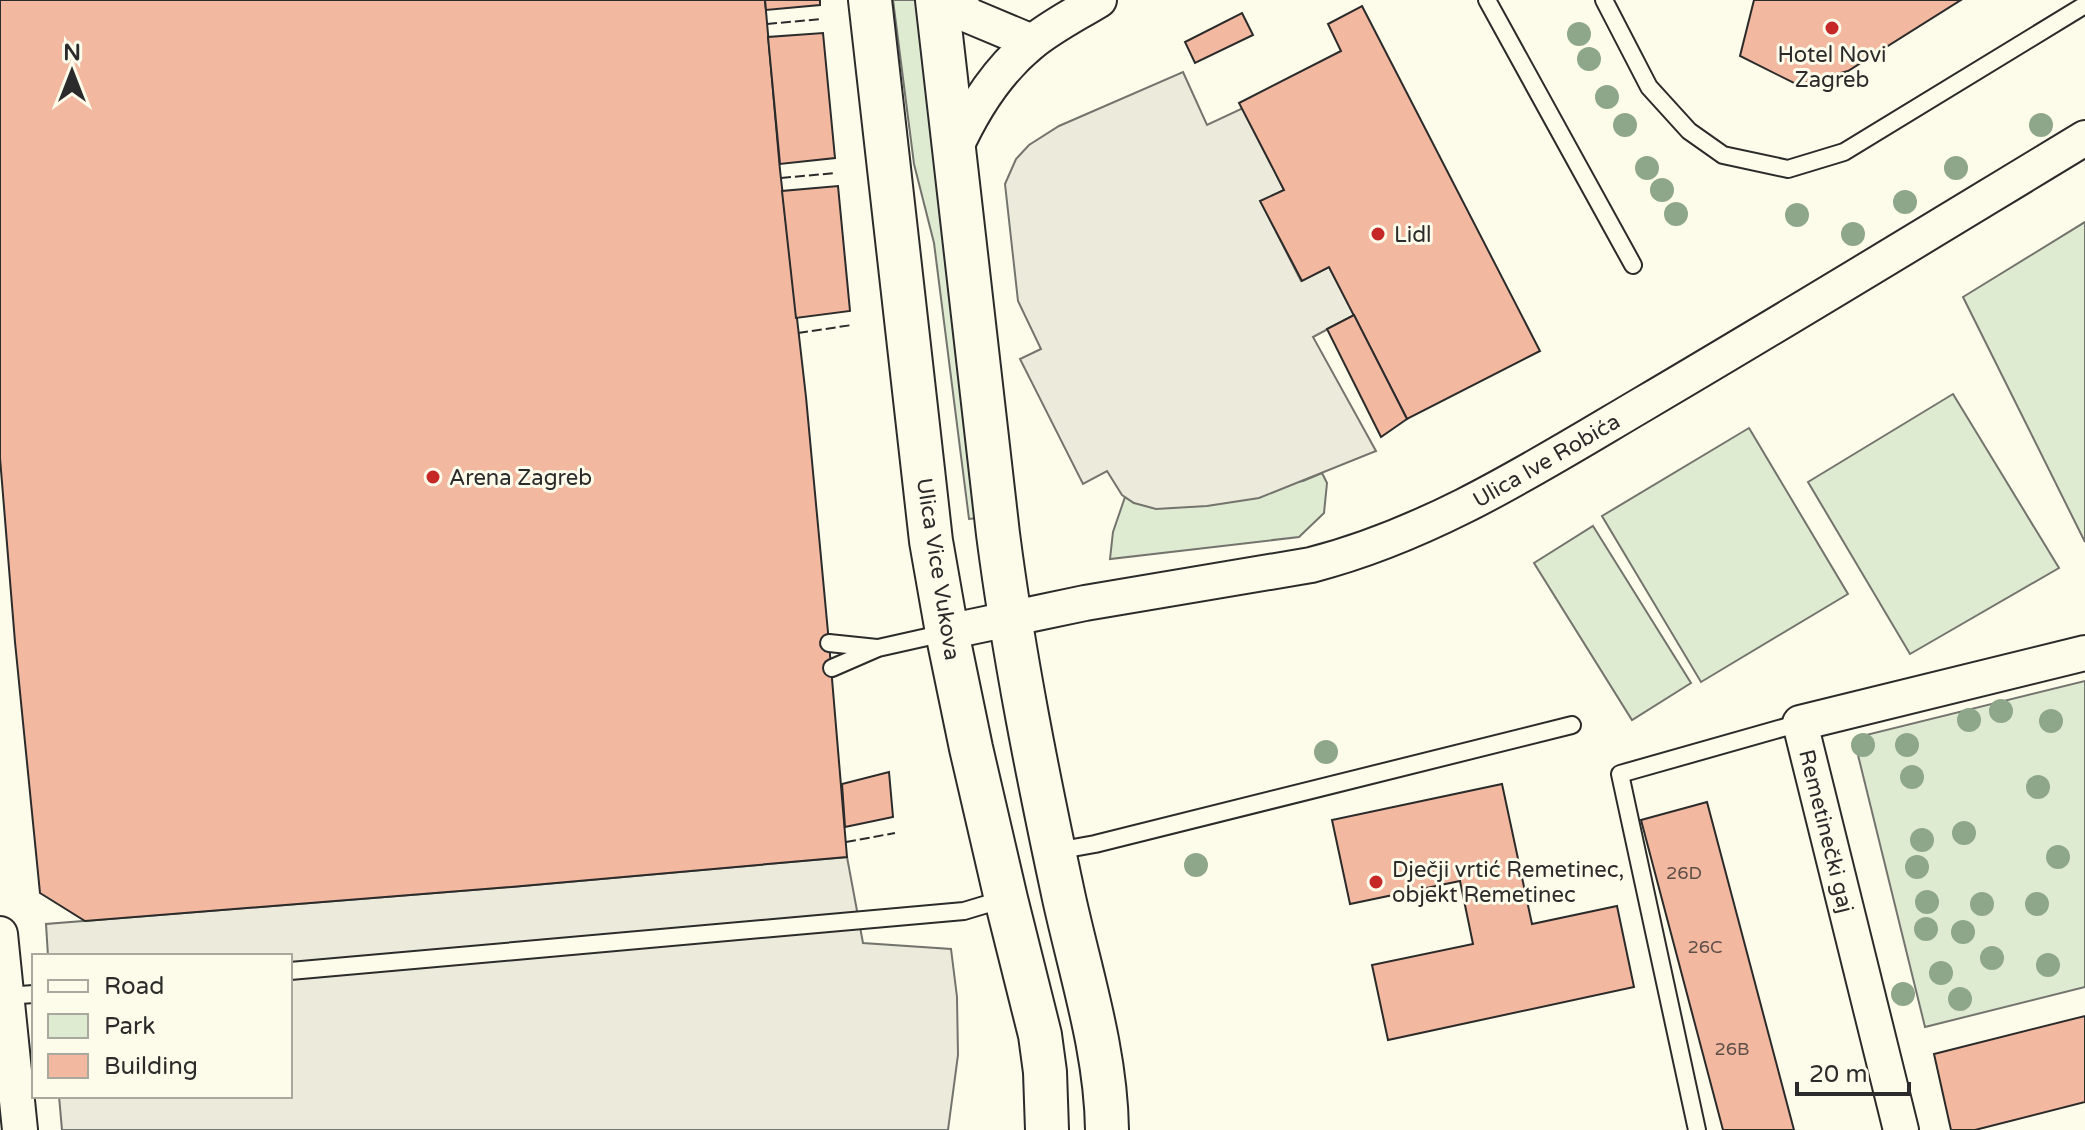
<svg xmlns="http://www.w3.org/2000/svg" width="2085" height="1130" viewBox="0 0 2085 1130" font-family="'Varela Round',sans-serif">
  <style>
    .green { fill: #deebd1; stroke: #74746e; stroke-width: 2 }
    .parking { fill: #eceadb; stroke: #74746e; stroke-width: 2 }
    .building { fill: #f2b8a0; stroke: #2b2b2b; stroke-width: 2 }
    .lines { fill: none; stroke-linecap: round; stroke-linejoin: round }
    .service-casing { stroke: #2b2b2b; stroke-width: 20 }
    .minor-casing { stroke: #2b2b2b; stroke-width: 38 }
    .tertiary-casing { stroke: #2b2b2b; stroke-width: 46 }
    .service { stroke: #fdfbea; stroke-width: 16 }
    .minor { stroke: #fdfbea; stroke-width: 34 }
    .tertiary { stroke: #fdfbea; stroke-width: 42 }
    .fence { stroke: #2b2b2b; stroke-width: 2; stroke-dasharray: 10 4; stroke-linecap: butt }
    .tree { fill: #8ea78a }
    .poi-dot { fill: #c62828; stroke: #fdfbea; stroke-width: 3 }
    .labels { text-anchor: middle; stroke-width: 6; stroke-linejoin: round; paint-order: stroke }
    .number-label { font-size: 18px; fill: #5d4e48 }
    .poi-label { font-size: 22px; fill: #2b2b2b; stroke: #fdfbea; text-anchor: start }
    .street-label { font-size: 22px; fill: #2b2b2b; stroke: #fdfbea }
  </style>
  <rect width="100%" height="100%" fill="#fdfbea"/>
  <g class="green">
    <polygon points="893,0 917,0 978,518 969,519 934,243 914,164"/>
    <polygon points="2085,222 2085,542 1963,297"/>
    <polygon points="1953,394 2059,568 1910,654 1808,482"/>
    <polygon points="1749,428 1848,594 1701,682 1602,516"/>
    <polygon points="1322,473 1327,483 1324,513 1299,537 1110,559 1113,532 1125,497 1134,503 1303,481"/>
    <polygon points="1593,526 1691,683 1632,720 1534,563"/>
    <polygon points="2085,681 2085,987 1925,1027 1857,751 1862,736"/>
  </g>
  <g class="parking">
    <polygon points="1183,72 1207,125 1243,108 1284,190 1261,202 1301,281 1329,267 1354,315 1313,337 1376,451 1259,498 1207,506 1156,509 1134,503 1122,495 1107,471 1083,484 1020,359 1041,349 1018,301 1005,184 1016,159 1029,145 1059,126"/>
    <polygon points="847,857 863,943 951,949 957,997 958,1055 948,1130 62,1130 59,1096 290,1096 290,956 48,956 46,924 511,887"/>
  </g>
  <g class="building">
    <polygon points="0,0 765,0 780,170 806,397 829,643 847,857 511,887 85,921 40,893 15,642 0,458"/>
    <polygon points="765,0 820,0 820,5 766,10"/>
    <polygon points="1754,0 1961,0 1848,71 1798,85 1740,56"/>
    <polygon points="1362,6 1540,351 1407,419 1329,267 1302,281 1260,201 1284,190 1239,103 1341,51 1328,24"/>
    <polygon points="1242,13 1253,35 1195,63 1185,42"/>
    <polygon points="823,33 835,158 780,164 768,37"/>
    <polygon points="838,186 850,311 796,318 782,191"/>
    <polygon points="1354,315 1407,419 1381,437 1327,329"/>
    <polygon points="889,772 893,817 845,827 842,784"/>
    <polygon points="1502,784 1532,924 1617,906 1634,987 1388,1040 1372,965 1473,944 1460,881 1350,904 1332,820"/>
    <polygon points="1707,802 1794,1130 1723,1130 1641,820"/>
    <polygon points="2085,1016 2085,1102 1975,1130 1951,1130 1934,1054"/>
  </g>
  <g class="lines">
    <g class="service-casing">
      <g id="service">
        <polyline points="1487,0 1633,265"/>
        <polyline points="1604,0 1649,87 1689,131 1723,155 1788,169 1844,152 2085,5"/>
        <polyline points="829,643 877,648"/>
        <polyline points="832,668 878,648 945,633"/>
        <polyline points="1056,851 1095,844 1572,725"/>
        <polyline points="290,971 964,911 1004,899"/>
        <polyline points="6,996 34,994"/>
        <polyline points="1697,1130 1620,774 1800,723"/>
      </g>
    </g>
    <g class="minor-casing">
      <g id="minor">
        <polyline points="953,0 970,16 1032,42"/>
        <path d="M955,149c18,-40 41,-77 75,-105 20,-17 46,-30 69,-44"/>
        <path d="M947,632l138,-29 226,-38c121,-31 225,-98 332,-161 148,-87 295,-177 442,-266"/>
        <polyline points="0,934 20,1130"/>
        <polyline points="1901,1130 1800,723 2085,653"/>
      </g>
    </g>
    <g class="tertiary-casing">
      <g id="tertiary">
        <polyline points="870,0 931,541 947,632 971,748 1006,899 1040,1035 1045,1072 1047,1130"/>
        <path d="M937,0l61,534c16,123 40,243 66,364 17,77 42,153 43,232"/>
      </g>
    </g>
    <use href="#service" class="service"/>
    <use href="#minor" class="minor"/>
    <use href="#tertiary" class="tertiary"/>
    <g class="fence">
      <polyline points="767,24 822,19"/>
      <polyline points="781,178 836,173"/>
      <polyline points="798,333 852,325"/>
      <polyline points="846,842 895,833"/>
    </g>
  </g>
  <g class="tree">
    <circle cx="1579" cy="34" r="12"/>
    <circle cx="1589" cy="59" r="12"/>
    <circle cx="1607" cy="97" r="12"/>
    <circle cx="1625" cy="125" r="12"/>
    <circle cx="2041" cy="125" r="12"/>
    <circle cx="1647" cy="168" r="12"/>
    <circle cx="1956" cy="168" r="12"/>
    <circle cx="1662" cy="190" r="12"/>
    <circle cx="1905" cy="202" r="12"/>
    <circle cx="1676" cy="214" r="12"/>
    <circle cx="1797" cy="215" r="12"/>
    <circle cx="1853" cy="234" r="12"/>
    <circle cx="2001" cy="711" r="12"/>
    <circle cx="1969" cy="720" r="12"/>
    <circle cx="2051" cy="721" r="12"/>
    <circle cx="1863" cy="745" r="12"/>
    <circle cx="1907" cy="745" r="12"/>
    <circle cx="1326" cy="752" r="12"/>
    <circle cx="1912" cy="777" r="12"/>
    <circle cx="2038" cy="787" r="12"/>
    <circle cx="1964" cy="833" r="12"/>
    <circle cx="1922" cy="840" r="12"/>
    <circle cx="2058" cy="857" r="12"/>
    <circle cx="1196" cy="865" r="12"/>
    <circle cx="1917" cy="867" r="12"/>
    <circle cx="1927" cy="902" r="12"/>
    <circle cx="1982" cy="904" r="12"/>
    <circle cx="2037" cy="904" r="12"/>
    <circle cx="1926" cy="929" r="12"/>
    <circle cx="1963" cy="932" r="12"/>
    <circle cx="1992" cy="958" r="12"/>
    <circle cx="2048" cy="965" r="12"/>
    <circle cx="1941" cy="973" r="12"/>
    <circle cx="1903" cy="994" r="12"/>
    <circle cx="1960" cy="999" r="12"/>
  </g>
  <g class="poi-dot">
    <circle cx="1832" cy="28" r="8"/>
    <circle cx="1378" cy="234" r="8"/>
    <circle cx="433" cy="477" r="8"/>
    <circle cx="1376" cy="882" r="8"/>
  </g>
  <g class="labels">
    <g class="number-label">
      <text x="1684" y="879">26D</text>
      <text x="1705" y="953">26C</text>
      <text x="1732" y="1055">26B</text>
    </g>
    <g class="poi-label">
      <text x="1832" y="62" text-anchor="middle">Hotel Novi<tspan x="1832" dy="25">Zagreb</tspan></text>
      <text x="1394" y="242">Lidl</text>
      <text x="449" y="485">Arena Zagreb</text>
      <text x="1392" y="877">Dječji vrtić Remetinec,<tspan x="1392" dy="25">objekt Remetinec</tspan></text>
    </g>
    <g class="street-label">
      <text transform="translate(1546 460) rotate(-30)" y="8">Ulica Ive Robića</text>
      <text transform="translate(939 569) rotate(81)" y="8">Ulica Vice Vukova</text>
      <text transform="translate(1827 831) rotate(76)" y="8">Remetinečki gaj</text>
    </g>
  </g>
  <rect x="32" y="954" width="260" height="144" fill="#fdfbea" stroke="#a9a89e" stroke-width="2"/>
  <rect x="48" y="980" width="40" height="12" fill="#fdfbea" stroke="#a9a89e" stroke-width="2"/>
  <text x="104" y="994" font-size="24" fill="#2b2b2b">Road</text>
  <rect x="48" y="1014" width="40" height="24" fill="#deebd1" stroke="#a9a89e" stroke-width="2"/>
  <text x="104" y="1034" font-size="24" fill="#2b2b2b">Park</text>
  <rect x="48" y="1054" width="40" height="24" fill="#f2b8a0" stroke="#a9a89e" stroke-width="2"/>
  <text x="104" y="1074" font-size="24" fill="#2b2b2b">Building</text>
  <g transform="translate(72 72)" stroke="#fdfbea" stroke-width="6" paint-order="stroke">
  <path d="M0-6L14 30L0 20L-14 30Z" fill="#2b2b2b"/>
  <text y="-12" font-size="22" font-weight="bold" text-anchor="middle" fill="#2b2b2b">N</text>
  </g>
  <path d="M1797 1082v12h112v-12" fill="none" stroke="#2b2b2b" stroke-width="4"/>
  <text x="1809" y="1082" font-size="24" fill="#2b2b2b" stroke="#fdfbea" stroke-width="6" paint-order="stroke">20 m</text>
</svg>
